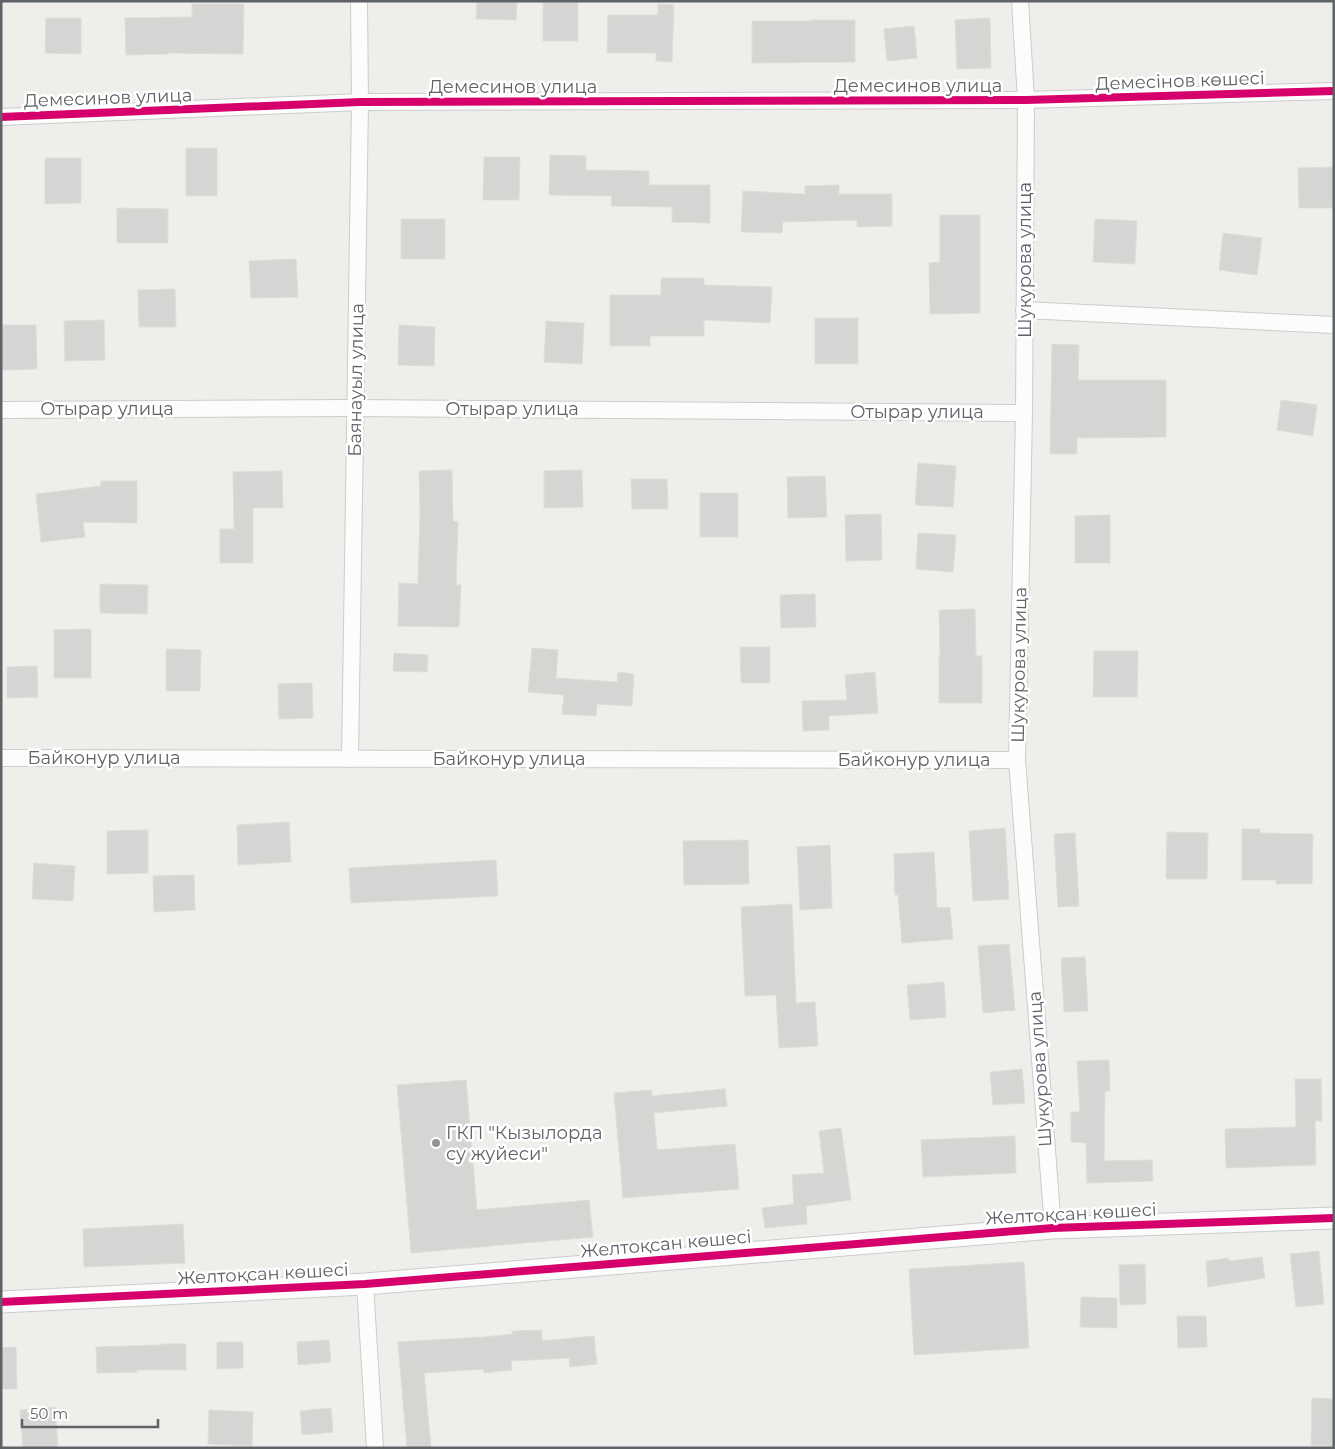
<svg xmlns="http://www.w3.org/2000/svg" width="1335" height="1449" viewBox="0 0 1335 1449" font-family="Montserrat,sans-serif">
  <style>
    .building { fill: #d6d5d3; stroke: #deddd9 }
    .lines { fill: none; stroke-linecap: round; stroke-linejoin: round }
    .minor-casing { stroke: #cbcccc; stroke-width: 18 }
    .tertiary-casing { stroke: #cbcccc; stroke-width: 23 }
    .minor { stroke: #fdfcfc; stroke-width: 16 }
    .tertiary { stroke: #fdfcfc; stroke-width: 21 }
    .cycleway-casing { stroke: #fff; stroke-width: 11 }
    .cycleway { stroke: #d6006c; stroke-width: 8 }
    .poi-dot { fill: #919496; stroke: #fff; stroke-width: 2 }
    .labels { text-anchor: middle; stroke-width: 5; stroke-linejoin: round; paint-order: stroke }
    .street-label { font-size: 18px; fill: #5f6368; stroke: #fff }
    .poi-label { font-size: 18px; fill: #5f6368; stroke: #fff; text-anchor: start }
  </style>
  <rect width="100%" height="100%" fill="#efeeea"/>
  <g class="building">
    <polygon points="477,1 517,1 516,20 476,19"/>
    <rect x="543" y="2" width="35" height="39"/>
    <polygon points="192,4 244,4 243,54 168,53 168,54 126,55 125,18 192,17"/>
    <polygon points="658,4 674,5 672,62 656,61 656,53 607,53 608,15 658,15"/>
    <polygon points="46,18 81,18 81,54 45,53"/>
    <polygon points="990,18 991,68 957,69 955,20"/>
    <polygon points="811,20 855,20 855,62 752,63 752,21 811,21"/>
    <polygon points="914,26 917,58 887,61 884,29"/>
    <rect x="186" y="148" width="31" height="48"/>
    <polygon points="550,155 586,156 586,170 649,171 649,185 710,185 710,223 672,222 672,207 611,206 612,196 549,195"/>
    <polygon points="484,157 520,157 519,200 483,200"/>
    <polygon points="45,158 81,158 81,203 45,204"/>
    <polygon points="1334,167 1334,208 1299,208 1298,168"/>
    <polygon points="839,185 839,194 892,194 892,226 857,227 857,220 783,222 782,233 741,232 743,191 805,194 805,186"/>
    <polygon points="117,208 168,209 168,243 117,243"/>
    <polygon points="940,215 980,215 980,313 930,314 929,263 940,262"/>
    <rect x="401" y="219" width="44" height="40"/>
    <polygon points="1095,219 1137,221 1135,264 1093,262"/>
    <polygon points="1223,233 1262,238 1257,275 1219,270"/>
    <polygon points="296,259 298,297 251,298 249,261"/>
    <polygon points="661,278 704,278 704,285 772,287 770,323 704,320 704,336 650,336 650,346 610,346 610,295 661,295"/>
    <polygon points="175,289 176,327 139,327 138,290"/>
    <rect x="815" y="318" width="43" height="46"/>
    <polygon points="104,320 105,360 65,361 64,321"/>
    <polygon points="546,321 584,323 582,364 544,362"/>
    <polygon points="1,325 36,325 37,369 1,370"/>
    <polygon points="399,325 435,327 434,366 398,365"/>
    <polygon points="1052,344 1079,345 1078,380 1166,380 1166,437 1077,438 1077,454 1050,454"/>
    <polygon points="1281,400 1317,405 1313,436 1277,430"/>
    <polygon points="918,463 956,466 953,507 915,505"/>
    <polygon points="452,470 453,521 458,522 456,585 461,585 459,627 398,626 399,583 418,584 420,510 419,471"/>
    <polygon points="582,470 583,507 544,508 544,471"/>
    <polygon points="282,471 283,508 253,508 253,563 220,563 220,529 234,529 233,472"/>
    <polygon points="825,476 827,517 788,518 787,477"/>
    <polygon points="631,479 667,479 668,509 632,509"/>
    <polygon points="101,481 137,481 137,523 83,522 85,537 41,542 36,494 101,486"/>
    <rect x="700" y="493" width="38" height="44"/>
    <polygon points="881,514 882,560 846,561 845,515"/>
    <polygon points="1110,515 1110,563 1075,563 1075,516"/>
    <polygon points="918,533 956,535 953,572 916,569"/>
    <polygon points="100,584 148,585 147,614 100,613"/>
    <polygon points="815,594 816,627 781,628 780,595"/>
    <polygon points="975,609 976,656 982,656 982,703 939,703 939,656 940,656 939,610"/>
    <polygon points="91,629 91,678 54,678 54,630"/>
    <polygon points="740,647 770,647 770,683 741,683"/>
    <polygon points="532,648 558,650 556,678 617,682 618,672 634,674 632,706 597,704 596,716 562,714 564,695 528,692"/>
    <polygon points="166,649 201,650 200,691 166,691"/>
    <polygon points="1094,651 1138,651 1137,697 1093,697"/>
    <polygon points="394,653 428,655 427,672 393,671"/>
    <polygon points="37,666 38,697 7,698 7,667"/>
    <polygon points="875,672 878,713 829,716 829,730 803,731 802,701 847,700 845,675"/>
    <polygon points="312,683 313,718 279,719 278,684"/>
    <polygon points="289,822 291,862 238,865 237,825"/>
    <polygon points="1005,828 1009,899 973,901 969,831"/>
    <polygon points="1242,829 1260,829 1260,833 1313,834 1312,884 1276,884 1276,880 1242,880"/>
    <polygon points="148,830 148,873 107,874 107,831"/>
    <polygon points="1167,832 1208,833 1207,879 1166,879"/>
    <polygon points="1075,833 1079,906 1058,907 1054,834"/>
    <polygon points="748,840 749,884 684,885 683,841"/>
    <polygon points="830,845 832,908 800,910 797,847"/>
    <polygon points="934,852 937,908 950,907 953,939 902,943 898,895 895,895 894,854"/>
    <polygon points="496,860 498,896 351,903 349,868"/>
    <polygon points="34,863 75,866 73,901 32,899"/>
    <polygon points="194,875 195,910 154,912 153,876"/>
    <polygon points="792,904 796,1003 815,1002 818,1046 779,1048 776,995 745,996 741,907"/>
    <polygon points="1009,944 1015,1010 983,1013 978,946"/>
    <polygon points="1085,957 1088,1011 1064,1012 1061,958"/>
    <polygon points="944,982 946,1017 910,1020 907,985"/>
    <polygon points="1109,1060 1110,1091 1105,1091 1104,1161 1152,1160 1153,1181 1087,1183 1086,1143 1071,1142 1071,1112 1080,1112 1077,1061"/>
    <polygon points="1022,1069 1025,1103 993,1105 990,1072"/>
    <polygon points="1295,1079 1321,1079 1322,1121 1315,1121 1316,1165 1226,1168 1225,1129 1296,1127"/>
    <polygon points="466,1080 477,1210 589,1200 593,1237 411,1253 397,1085"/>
    <polygon points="725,1089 727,1106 654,1113 657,1150 735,1144 739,1189 623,1198 614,1093 652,1090 652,1096"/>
    <polygon points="841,1128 851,1200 806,1206 807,1224 765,1228 762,1208 794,1204 792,1175 824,1173 819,1131"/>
    <polygon points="1015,1136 1016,1173 923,1177 921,1140"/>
    <polygon points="183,1224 185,1263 84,1267 83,1229"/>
    <polygon points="1319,1251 1324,1304 1296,1307 1290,1254"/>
    <polygon points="1262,1257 1265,1278 1208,1287 1206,1261 1229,1258 1229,1261"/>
    <polygon points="1024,1262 1029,1348 914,1355 909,1269"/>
    <polygon points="1145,1264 1146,1304 1120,1305 1119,1265"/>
    <polygon points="1081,1297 1117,1298 1117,1328 1080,1327"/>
    <polygon points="1177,1316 1206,1316 1207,1347 1178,1348"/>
    <polygon points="542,1330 542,1341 594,1336 597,1364 570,1367 569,1358 511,1361 512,1370 484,1373 483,1369 424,1373 431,1448 407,1448 398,1342 484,1337 513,1334 512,1331"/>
    <polygon points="329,1340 331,1362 298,1365 297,1342"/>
    <polygon points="217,1342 243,1342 243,1368 217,1369"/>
    <polygon points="161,1344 186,1344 186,1370 137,1370 137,1372 97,1373 96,1347 161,1345"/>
    <polygon points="16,1347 17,1389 1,1389 1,1348"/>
    <polygon points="1312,1398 1334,1399 1334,1446 1311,1445"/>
    <polygon points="55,1407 58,1448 23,1448 20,1410"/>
    <polygon points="331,1408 333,1432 302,1435 300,1411"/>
    <polygon points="209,1410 253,1412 252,1446 208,1444"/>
  </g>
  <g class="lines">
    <g class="minor-casing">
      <g id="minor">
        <polyline points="1020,1 1026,100 1024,413 1017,760 1053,1228"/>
        <polyline points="1,117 360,102 1026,100 1334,91"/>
        <polyline points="1024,310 1334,325"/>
        <polyline points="1,410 355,408 1024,413"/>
        <polyline points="1,758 1017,760"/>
        <polyline points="350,759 360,102 359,1"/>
        <polyline points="365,1284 375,1448"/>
      </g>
    </g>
    <g class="tertiary-casing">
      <polyline id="tertiary" points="1,1302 365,1284 1053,1228 1334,1218"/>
    </g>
    <use href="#minor" class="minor"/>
    <use href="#tertiary" class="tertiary"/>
    <g class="cycleway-casing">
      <g id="cycleway">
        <polyline points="1,117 360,102 1026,100 1334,91"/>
        <polyline points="1,1302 365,1284 1053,1228 1334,1218"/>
      </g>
    </g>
    <use href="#cycleway" class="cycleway"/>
  </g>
  <circle class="poi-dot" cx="436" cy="1143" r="5"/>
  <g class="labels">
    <g class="street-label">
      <text transform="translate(1180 81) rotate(-2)" y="6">Демесінов көшесі</text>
      <text x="918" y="92">Демесинов улица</text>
      <text x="513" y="93">Демесинов улица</text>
      <text transform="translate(108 98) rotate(-2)" y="6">Демесинов улица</text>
      <text transform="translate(1025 260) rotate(-90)" y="6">Шукурова улица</text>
      <text transform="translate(356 380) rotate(-89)" y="6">Баянауыл улица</text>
      <text x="107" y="415">Отырар улица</text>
      <text x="512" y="415">Отырар улица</text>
      <text x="917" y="418">Отырар улица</text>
      <text transform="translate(1019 665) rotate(-89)" y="6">Шукурова улица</text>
      <text x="104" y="764">Байконур улица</text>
      <text x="509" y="765">Байконур улица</text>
      <text x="914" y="766">Байконур улица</text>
      <text transform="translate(1040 1069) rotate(-94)" y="6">Шукурова улица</text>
      <text transform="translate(1071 1214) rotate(-3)" y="6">Желтоқсан көшесі</text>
      <text transform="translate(666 1244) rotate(-5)" y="6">Желтоқсан көшесі</text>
      <text transform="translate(263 1274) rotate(-3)" y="6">Желтоқсан көшесі</text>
    </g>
    <g class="poi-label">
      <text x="446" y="1139">ГКП "Кызылорда<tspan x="446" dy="21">су жуйеси"</tspan></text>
    </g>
  </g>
  <rect width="1335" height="1449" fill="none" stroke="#5f6368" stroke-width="5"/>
  <path d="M22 1419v8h136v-8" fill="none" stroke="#5f6368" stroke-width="2.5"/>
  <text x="30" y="1419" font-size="15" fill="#5f6368" stroke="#ffffff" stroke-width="4" paint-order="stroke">50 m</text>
</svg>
